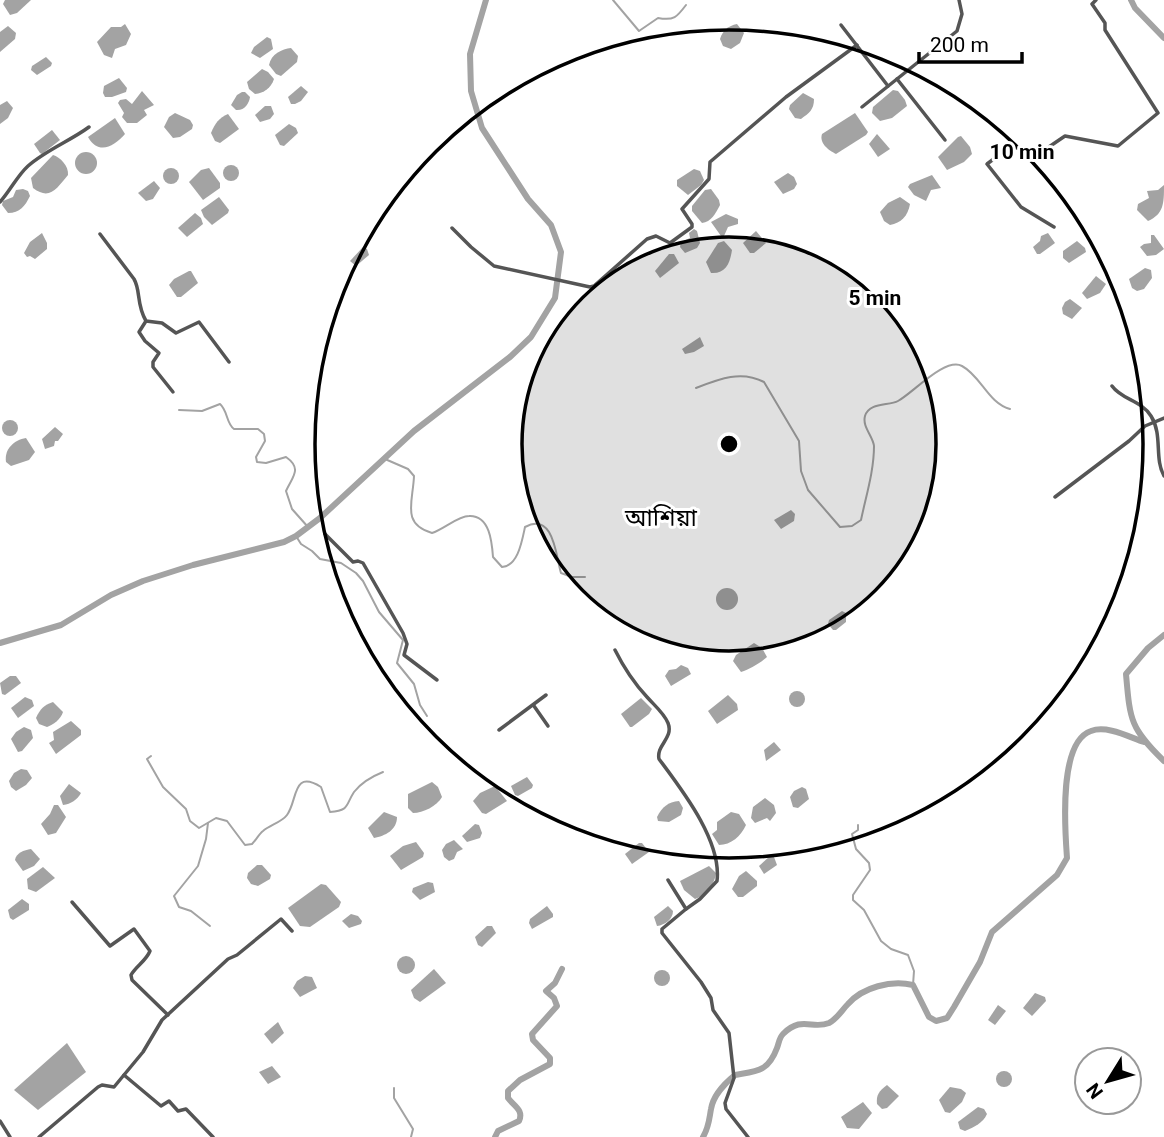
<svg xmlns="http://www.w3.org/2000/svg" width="1164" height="1137" viewBox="0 0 1164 1137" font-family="Roboto,'Noto Sans Bengali',sans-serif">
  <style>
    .water { fill: #a3a3a3 }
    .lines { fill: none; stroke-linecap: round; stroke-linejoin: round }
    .stream { stroke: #a3a3a3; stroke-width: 2 }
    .river { stroke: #a3a3a3; stroke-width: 6 }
    .street { stroke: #555; stroke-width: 3.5 }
    .ring { fill: none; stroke: #000; stroke-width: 3.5 }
    .labels { text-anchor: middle; stroke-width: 6; stroke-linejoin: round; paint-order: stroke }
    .quarter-label { font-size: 24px; fill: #000; stroke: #fff }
    .centre { fill: #000; stroke: #fff; stroke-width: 3.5 }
    .ring-label { font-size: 21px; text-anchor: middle; font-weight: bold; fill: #000; stroke: #fff; stroke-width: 6; stroke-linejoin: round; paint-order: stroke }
  </style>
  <rect width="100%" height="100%" fill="#fff"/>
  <g class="water">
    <polygon points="5,0 31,0 17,13 10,15 3,4"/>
    <polygon points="125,24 131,34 126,45 115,49 112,58 104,55 97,42 111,27 121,27"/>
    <path d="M737,24l7,9 -4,10 -9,6 -8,-3 -3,-7c3,-9 8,-13 17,-15z"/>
    <polygon points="8,26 16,33 15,39 0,52 0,32"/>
    <polygon points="267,37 271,39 273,49 260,58 251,53 254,47"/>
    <path d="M291,48l7,8 -1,6 -16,14 -5,-2 -7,-9c2,-11 13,-16 22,-17z"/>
    <polygon points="46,57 52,63 51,66 37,75 31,70 32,66"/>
    <path d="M262,69l6,3 6,7c-3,9 -10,14 -19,15l-6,-5 -2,-7z"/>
    <polygon points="119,78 127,88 126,92 112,97 105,97 103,93 104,86"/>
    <polygon points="301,86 308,92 301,101 295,104 291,104 288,97"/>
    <polygon points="893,90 898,91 905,100 907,106 892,118 880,121 872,113 873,107"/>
    <polygon points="142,91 154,105 144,110 147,115 137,123 127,123 122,117 124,113 118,103 120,100 126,99 132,104"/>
    <path d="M242,92h3l5,5c-1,7 -6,14 -14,13l-5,-5 6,-10z"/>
    <path d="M803,93l11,6c0,11 -5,14 -13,20l-6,-1 -6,-9 1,-4z"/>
    <polygon points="7,101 13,108 8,118 0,124 0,105"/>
    <polygon points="265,106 271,106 274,114 270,119 260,122 255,115"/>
    <polygon points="175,113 190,120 193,125 192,129 180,137 173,138 164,127 169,117"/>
    <path d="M855,113l13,19 -2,3 -30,19c-8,-4 -17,-11 -14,-20z"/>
    <path d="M228,114l11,15 -19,14 -5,-2 -4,-8c4,-10 8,-15 17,-19z"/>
    <path d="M115,118l10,16c-11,12 -26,22 -37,3z"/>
    <polygon points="289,124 296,128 298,133 284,146 280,145 275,135"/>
    <polygon points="52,130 60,140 42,154 40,153 34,144"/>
    <polygon points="877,134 890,149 878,157 869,144"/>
    <polygon points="961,136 970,147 972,154 964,162 947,170 938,157 958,137"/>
    <circle cx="86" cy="163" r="11"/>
    <path d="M53,155c7,2 16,11 15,20 -11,13 -18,26 -35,13l-2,-10z"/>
    <circle cx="231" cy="173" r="8"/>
    <circle cx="171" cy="176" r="8"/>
    <polygon points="209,168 220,183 220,188 203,200 189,182 201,170"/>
    <polygon points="694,169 700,171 704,180 701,185 688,195 677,186 677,180"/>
    <polygon points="788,173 794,177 797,184 794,189 783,194 774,182"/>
    <polygon points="932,175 941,188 931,190 926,201 914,195 908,187 910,184"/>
    <polygon points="154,181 160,188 153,199 146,201 138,193"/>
    <path d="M1164,185c0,18 0,29 -16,36l-11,-11 1,-6 11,-6 -2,-7 11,-1z"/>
    <path d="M23,189l5,2 2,5c-5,10 -10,17 -22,17l-6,-8 1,-4 10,-4 3,-7z"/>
    <path d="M711,189l8,11 1,5c-4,8 -9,17 -18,18l-10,-12v-5l13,-16z"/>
    <polygon points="219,197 229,210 228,213 212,225 204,217 201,210"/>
    <path d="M900,197l10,7c-2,12 -9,19 -20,21l-6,-4 -4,-9 8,-9z"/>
    <polygon points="195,213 201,218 203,224 187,237 178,228"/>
    <polygon points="726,214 738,219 738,224 728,227 724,236 721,236 711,222"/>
    <polygon points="694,229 697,231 700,243 697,248 685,253 680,247 681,242 690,238 689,233"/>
    <polygon points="756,231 766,243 754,253 750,253 743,243"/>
    <polygon points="42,233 47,243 47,249 35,259 30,256 27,257 24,253 30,242"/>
    <polygon points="1048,233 1055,243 1040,254 1037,254 1033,247 1040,241 1041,236"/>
    <polygon points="1151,235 1154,235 1164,249 1156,255 1147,256 1140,247 1144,244 1151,243"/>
    <path d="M724,241l8,9c-2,13 -6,24 -21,23l-5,-11 12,-19z"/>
    <polygon points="1077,241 1085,248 1086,252 1069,263 1063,258 1063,251"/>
    <polygon points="363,247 367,249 369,255 356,266 350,261"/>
    <polygon points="669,254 674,254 679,263 660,278 655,271"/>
    <polygon points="1145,268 1151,270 1152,278 1144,289 1137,291 1132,288 1129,279"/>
    <polygon points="189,271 191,271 198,283 181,297 177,297 169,285 174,279"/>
    <polygon points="1096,276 1106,284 1100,293 1087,299 1082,293"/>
    <polygon points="1070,299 1082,308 1072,319 1063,314 1062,308 1065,302"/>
    <polygon points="700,337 704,346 694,352 685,354 682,349"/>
    <circle cx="10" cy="428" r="8"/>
    <polygon points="55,427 63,434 58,441 55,441 54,446 45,449 42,439"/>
    <path d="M26,438l9,14 -6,8 -18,6 -5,-4c-2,-13 8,-22 20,-24z"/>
    <polygon points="791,510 795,514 794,521 781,529 774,520"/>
    <circle cx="727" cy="599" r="11"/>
    <polygon points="842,611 846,613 846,622 836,630 833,630 828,624 829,620"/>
    <path d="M754,643l8,5 5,9c-7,6 -17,12 -26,15l-8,-11 3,-6z"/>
    <polygon points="681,665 688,668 691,674 671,686 665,676 669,670 676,669"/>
    <polygon points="10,676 16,676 21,683 5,695 2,694 0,683"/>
    <circle cx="797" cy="699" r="8"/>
    <polygon points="728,695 737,704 738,710 717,724 708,711"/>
    <polygon points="25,697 32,700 34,706 18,718 11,708"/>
    <polygon points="641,698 652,709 649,714 632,727 630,727 621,714"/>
    <path d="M53,702l10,10c-2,7 -10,13 -16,15l-8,-3 -3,-6c4,-9 8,-13 17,-16z"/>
    <polygon points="71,721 81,730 81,735 56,754 49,743 54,740 53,732"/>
    <polygon points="24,727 31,730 33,738 22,751 18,752 11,739 16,732"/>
    <polygon points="774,742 781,750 766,761 764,750"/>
    <polygon points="21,769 27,770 32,778 26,785 16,791 11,787 9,781 14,773"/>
    <polygon points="527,777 533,785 532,788 518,796 515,795 511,786"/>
    <path d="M432,782l6,5 4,10c-5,9 -19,16 -29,16l-5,-5v-14z"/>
    <path d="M69,784l12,9c-4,7 -10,11 -18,12l-3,-9z"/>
    <polygon points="495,786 507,801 486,814 482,813 473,801 480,793"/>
    <polygon points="802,787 806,789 809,799 798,808 793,807 790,797 794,791"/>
    <polygon points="765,798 774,805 776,813 770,821 767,818 755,823 751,818 753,807"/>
    <path d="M679,801l4,7 -2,7 -12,7 -11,-1 -1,-4c5,-10 11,-15 22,-16z"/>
    <polygon points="54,805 58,805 66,817 56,833 48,835 41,824 50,814"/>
    <path d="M384,812l13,5c0,13 -12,19 -23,21l-6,-10z"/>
    <path d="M731,812l8,2 7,11c-5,11 -15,20 -27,20l-7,-11 5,-4v-8z"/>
    <polygon points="475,824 479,825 482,833 480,838 467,842 462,836"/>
    <polygon points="454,840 463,849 457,852 454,859 449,861 444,857 442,850 446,844"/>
    <polygon points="416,842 424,853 423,857 401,870 390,856 403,846"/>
    <polygon points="639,843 642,843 649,852 632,864 625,854"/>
    <path d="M31,849l9,10 -6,7 -11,5 -8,-11c1,-7 9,-10 16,-11z"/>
    <polygon points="770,856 774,857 777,865 764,874 759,866"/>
    <polygon points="257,865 262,865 271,875 270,879 258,886 251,884 247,878 248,873"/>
    <path d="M709,866l7,7c-1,11 -11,23 -21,26l-11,-9 -4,-9z"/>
    <polygon points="43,867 55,878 36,892 28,889 27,879"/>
    <polygon points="746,871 757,881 757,886 743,897 738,897 732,889 739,876"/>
    <polygon points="428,882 433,883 435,892 420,900 412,892 413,888"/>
    <polygon points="321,884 326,885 341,902 339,907 310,927 300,926 288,908"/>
    <polygon points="22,899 29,904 29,910 13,920 10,918 8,910"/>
    <polygon points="547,906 553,914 553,917 532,929 529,923 530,919"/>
    <path d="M668,906l5,5c0,8 -8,14 -16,15l-3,-9z"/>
    <polygon points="351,914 358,916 362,921 361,924 349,928 342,921"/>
    <polygon points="487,926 492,926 496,933 482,947 478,945 475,937"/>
    <circle cx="406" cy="965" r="9"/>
    <polygon points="434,969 446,983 420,1002 414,998 411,990"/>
    <circle cx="662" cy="978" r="8"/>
    <polygon points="305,976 312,977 317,988 300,997 293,988 297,981"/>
    <polygon points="1035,993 1045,997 1046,1001 1032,1016 1023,1008"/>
    <polygon points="998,1005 1006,1011 995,1025 988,1020"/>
    <polygon points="278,1022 284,1033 272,1044 264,1034"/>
    <polygon points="67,1043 86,1072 38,1110 14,1090"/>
    <polygon points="272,1066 281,1077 268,1084 259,1072"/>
    <circle cx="1004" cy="1079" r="8"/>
    <path d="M887,1085l12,11 -12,12 -5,1 -5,-5c-1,-9 2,-13 10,-19z"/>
    <polygon points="950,1087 961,1089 966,1093 962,1102 950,1113 945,1112 939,1100"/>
    <polygon points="863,1102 872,1113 859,1129 847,1128 841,1117"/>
    <path d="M978,1107l6,2 3,5c-4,9 -13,13 -22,17l-5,-2 -2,-7z"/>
  </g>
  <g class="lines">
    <g class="stream">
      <path d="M613,0l26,31 19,-13c16,3 19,-1 28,-13"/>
      <path d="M696,388c23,-9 45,-18 68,-6l35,59 2,30 7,19 32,37 12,-1 9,-6c5,-24 13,-49 13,-74 -1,-10 -12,-19 -9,-30 4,-14 24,-10 33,-15 15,-8 47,-44 64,-35 19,10 26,37 48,43"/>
      <path d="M179,410l23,1 18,-7c8,7 6,19 14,25h24l6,5 1,7 -9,16 1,5 9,1 20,-6c17,12 6,20 0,34l6,18 16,18"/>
      <path d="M385,459l23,10 6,7c-1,26 -13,48 18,57 12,-4 26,-17 37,-17 21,-1 23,27 24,41l9,10c16,-1 20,-26 23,-40 29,-16 31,30 36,46l11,4h13"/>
      <polyline points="296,536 301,544 312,551 320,559 341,563 356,573 363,581 379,612 403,640 397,663 414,684 420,705 427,716"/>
      <path d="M151,756l-4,3 16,28 23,22 4,12 9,7 17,-10 11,3 18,24 7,-1c4,-4 7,-10 11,-13 7,-6 19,-9 24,-16 11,-15 5,-46 34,-28l9,25c20,-2 15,-6 24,-20 7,-9 19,-16 29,-20"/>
      <polyline points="208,823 206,839 198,866 174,896 179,907 191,911 210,926"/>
      <polyline points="858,825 858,830 852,834 856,849 869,863 870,870 853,895 853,900 864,910 881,941 891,949 908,955 914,971 913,985"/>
      <polyline points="394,1088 394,1098 413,1129 411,1137"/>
    </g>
    <g class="river">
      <polyline points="1131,0 1135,8 1164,38"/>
      <path d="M1164,635l-16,13 -22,26c4,46 4,54 38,87"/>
      <polyline points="0,643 61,625 111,595 143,581 193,565 284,542 296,536 320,518 414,431 510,357 531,337 555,298 561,252 551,225 528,199 482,128 471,91 470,54 486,0"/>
      <path d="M495,1137l3,-6 21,-10c5,-11 -5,-15 -11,-23v-7l12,-11 30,-16v-6l-17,-18 -1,-6 25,-28 -3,-8 -8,-7 9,-8 7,-14"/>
      <path d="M703,1137c6,-10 6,-17 8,-28 2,-13 14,-26 24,-34 22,-4 33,-3 42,-27 2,-5 2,-10 6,-14 19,-19 29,-4 46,-11 8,-4 13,-13 19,-19 15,-17 43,-24 65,-19l16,32 7,4 11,-3 7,-11 26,-45 12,-30 65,-57 10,-17c-2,-28 -9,-116 24,-127 16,-6 38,6 53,11"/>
    </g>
    <g class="street">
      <polyline points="841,25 888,86"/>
      <polyline points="897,79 945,140"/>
      <polyline points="862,107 957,31 962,14 959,0"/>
      <path d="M0,202c10,-11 17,-26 28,-36 18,-16 42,-25 61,-39"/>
      <path d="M1054,227l-33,-20 -34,-43 24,-18c10,3 19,7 29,7l25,-17 53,10 40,-33 -53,-83v-7l-13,-19 4,-4"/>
      <polyline points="452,228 471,247 494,266 590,287 594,286 647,239 656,236 670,243 692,227 692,224 682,209 709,179 710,162 786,97 857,45"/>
      <path d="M100,234l34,45c7,12 2,25 12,42l16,2 14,10 23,-11 30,40"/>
      <polyline points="146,321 139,332 145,341 159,353 153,362 153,367 173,392"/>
      <path d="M1112,386c10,14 29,14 39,30 12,19 3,42 13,60"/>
      <polyline points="1055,497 1129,441 1145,426 1164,418"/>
      <polyline points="325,534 353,562 358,561 363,563 403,633 407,644 404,655 437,680"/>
      <path d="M615,650c9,18 18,32 32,47 7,8 17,16 21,26 6,15 -12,22 -9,36 23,31 63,82 58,122l-17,18 -14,10"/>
      <polyline points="534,706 548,726"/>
      <polyline points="499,730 546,695"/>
      <polyline points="668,880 686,909 662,929 662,933 701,982 711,998 713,1010 729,1033 734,1078 725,1103 726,1109 748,1137"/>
      <path d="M72,902l38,44 24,-17 16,22c-4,10 -14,15 -19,24l1,5 36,35"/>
      <polyline points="124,1075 161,1106 169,1101 178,1111 186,1109 213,1137"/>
      <polyline points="0,1121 10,1137"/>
      <polyline points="39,1137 98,1087 102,1085 114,1087 143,1052 162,1020 228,959 237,955 281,919 292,931"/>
    </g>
  </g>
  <circle cx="729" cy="444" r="207" fill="#000" fill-opacity=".12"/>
  <g class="ring">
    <circle cx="729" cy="444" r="207"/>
    <circle cx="729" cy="444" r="414"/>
  </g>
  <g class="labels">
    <g class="quarter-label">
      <text x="661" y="526">আশিয়া</text>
    </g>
  </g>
  <circle cx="729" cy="444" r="10" class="centre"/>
  <g class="ring-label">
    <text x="1022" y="159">10 min</text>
    <text x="875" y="305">5 min</text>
  </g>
  <g transform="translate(1108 1081) rotate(233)"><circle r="33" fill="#ffffff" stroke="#999999" stroke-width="2"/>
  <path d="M0-5L12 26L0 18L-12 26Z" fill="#000000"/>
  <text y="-10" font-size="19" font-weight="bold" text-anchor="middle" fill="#000000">N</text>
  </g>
  <path d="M919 52v10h103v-10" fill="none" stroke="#000000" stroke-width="3.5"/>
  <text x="930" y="52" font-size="21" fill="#000000" stroke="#ffffff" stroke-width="5" paint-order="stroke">200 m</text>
</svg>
